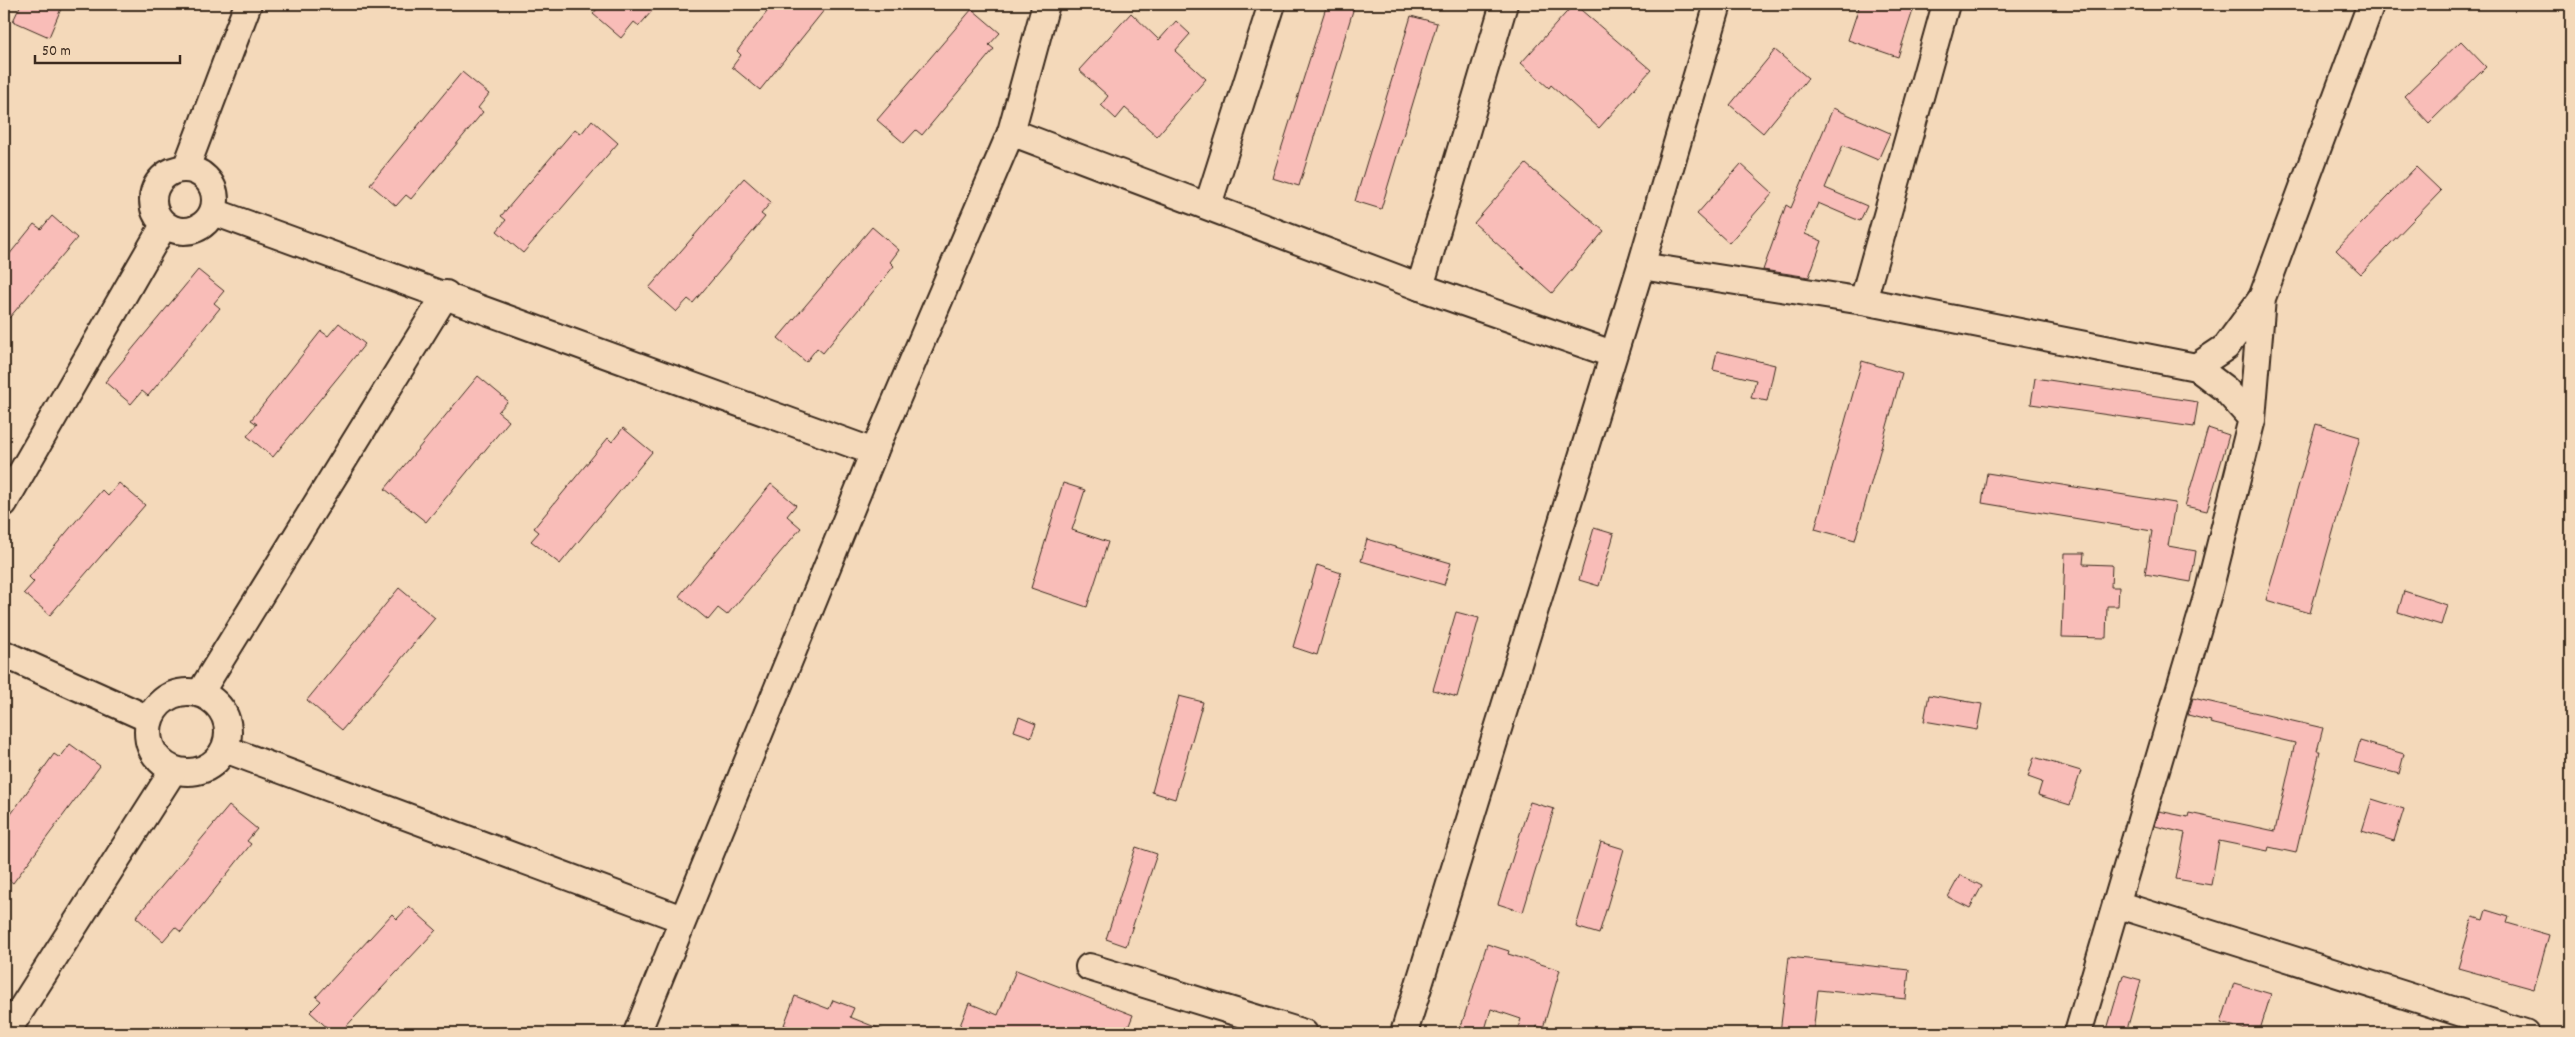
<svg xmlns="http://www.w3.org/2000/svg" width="2575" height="1037" viewBox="0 0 2575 1037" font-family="Dekko,sans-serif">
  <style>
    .building { fill: #f9bdb8; stroke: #3b2a1e }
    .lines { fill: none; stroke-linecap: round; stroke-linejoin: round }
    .minor-casing { stroke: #3b2a1e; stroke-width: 30 }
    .minor { stroke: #f4d9ba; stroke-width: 26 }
  </style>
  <rect width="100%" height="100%" fill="#f4d9ba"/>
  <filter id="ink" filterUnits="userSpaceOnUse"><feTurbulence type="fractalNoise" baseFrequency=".02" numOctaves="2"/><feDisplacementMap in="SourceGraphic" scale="10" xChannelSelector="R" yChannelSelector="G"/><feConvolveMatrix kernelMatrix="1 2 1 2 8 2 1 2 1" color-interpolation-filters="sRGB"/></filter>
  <g filter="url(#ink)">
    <g class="building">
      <polygon points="21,4 63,4 49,37 13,21"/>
      <polygon points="601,4 658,4 639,26 634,22 621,38 593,14"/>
      <polygon points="773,4 829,4 760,90 732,67 741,55 737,51"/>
      <polygon points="1327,4 1355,4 1299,186 1272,178"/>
      <polygon points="1574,4 1651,70 1599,128 1551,85 1549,88 1521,63"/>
      <polygon points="1860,4 1915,4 1898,57 1848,40"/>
      <polygon points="972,9 1000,33 989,45 994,49 922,135 916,130 904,143 877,120"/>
      <polygon points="1131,13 1159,40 1176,21 1190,34 1175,51 1206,79 1157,136 1125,108 1116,119 1101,105 1108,96 1079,70"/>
      <polygon points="1411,16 1437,23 1381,209 1355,201"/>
      <polygon points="2461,41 2486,67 2429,123 2404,96"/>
      <polygon points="1775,50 1808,78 1763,133 1730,105"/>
      <polygon points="462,72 489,94 478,108 483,112 411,199 406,195 396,206 370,184"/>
      <polygon points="1833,108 1890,133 1878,160 1843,145 1825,188 1867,206 1860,221 1818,203 1805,234 1822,241 1809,277 1763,270 1786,205 1791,208"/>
      <polygon points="592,120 618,143 523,253 497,231 506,220 501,216 575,129 581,134"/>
      <polygon points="1526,164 1604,231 1552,293 1474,223"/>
      <polygon points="1741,164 1773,193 1729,243 1697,214"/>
      <polygon points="2416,167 2441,191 2361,274 2336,250"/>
      <polygon points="744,178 771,202 761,214 765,217 693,303 688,299 676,312 649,288"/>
      <polygon points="52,216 77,238 4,324 4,261 34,224 41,229"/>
      <polygon points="872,227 899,250 890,262 894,266 823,353 817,348 806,362 778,338"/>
      <polygon points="198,270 224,291 214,303 220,308 148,396 142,391 131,404 105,382"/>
      <polygon points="339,323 365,344 273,457 247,436 257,424 251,420 321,331 328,336"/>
      <polygon points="1717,351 1775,365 1767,401 1751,398 1756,380 1713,370"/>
      <polygon points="1862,361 1902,373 1855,540 1815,529"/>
      <polygon points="478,376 508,401 498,412 509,421 426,522 385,489"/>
      <polygon points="2035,378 2198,402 2194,427 2031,404"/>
      <polygon points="2316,424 2360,437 2310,613 2266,600"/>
      <polygon points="623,428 652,452 560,564 531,541 539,532 534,528 608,438 612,442"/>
      <polygon points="2208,428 2229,435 2207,511 2185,506"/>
      <polygon points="1987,473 2175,503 2168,546 2196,551 2191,582 2145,574 2152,531 1982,503"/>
      <polygon points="119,483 145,505 50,615 24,593 34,582 29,577 102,490 108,496"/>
      <polygon points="1063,483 1085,490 1072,530 1108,542 1087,607 1031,588"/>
      <polygon points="771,484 796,505 787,516 801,528 727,615 718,608 708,620 679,596"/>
      <polygon points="1594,528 1614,534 1599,586 1579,580"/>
      <polygon points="1367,539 1451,563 1444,585 1361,561"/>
      <polygon points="2065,553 2084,553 2083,564 2112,565 2111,587 2119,587 2118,606 2107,606 2106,638 2062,637"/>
      <polygon points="1317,565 1341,573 1317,655 1293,647"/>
      <polygon points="399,588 435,618 342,730 307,700"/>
      <polygon points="2404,591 2447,605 2441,625 2398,612"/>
      <polygon points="1456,612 1479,618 1457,697 1433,690"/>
      <polygon points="1929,695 1982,704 1977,730 1924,721"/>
      <polygon points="1179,696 1203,702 1175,799 1152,792"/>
      <polygon points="2193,698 2323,728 2317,751 2320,751 2296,853 2269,847 2268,851 2219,841 2211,885 2176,879 2185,833 2155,826 2159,811 2188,817 2189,813 2275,831 2295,743 2210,723 2211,721 2188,715"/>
      <polygon points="1019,717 1036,724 1031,737 1014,731"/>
      <polygon points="2360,741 2404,754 2399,774 2354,762"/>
      <polygon points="70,744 100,766 13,883 4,876 4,824 54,754 60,758"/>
      <polygon points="2034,757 2081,771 2070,805 2038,795 2042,782 2028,777"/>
      <polygon points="2372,799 2404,809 2394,841 2362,831"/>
      <polygon points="1530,802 1554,809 1523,912 1498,904"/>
      <polygon points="229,806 257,829 247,841 251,844 181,932 175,927 163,941 136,917"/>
      <polygon points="1601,842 1624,849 1599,934 1576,927"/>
      <polygon points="1136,847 1157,854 1126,946 1106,939"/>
      <polygon points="1960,875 1982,886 1970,908 1948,897"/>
      <polygon points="409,906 436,930 340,1033 333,1033 310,1012 321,1001 316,997 392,914 397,919"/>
      <polygon points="2486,910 2509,917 2507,923 2549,935 2534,989 2458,968 2473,917 2483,920"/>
      <polygon points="1487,944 1509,951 1508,954 1560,970 1543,1028 1537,1026 1535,1033 1516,1033 1521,1019 1491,1009 1484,1033 1459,1033"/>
      <polygon points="1789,957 1909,970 1906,999 1818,990 1813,1033 1780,1033"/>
      <polygon points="1016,970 1133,1015 1126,1033 957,1033 969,1003 998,1015"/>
      <polygon points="2123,975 2141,980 2126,1033 2106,1033"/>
      <polygon points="2234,983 2271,994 2259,1033 2221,1023"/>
      <polygon points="795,996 829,1009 833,1000 854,1008 850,1017 890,1033 806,1033 784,1025"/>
    </g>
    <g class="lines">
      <g class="minor-casing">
        <g id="minor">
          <polyline points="1946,4 1863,301 2196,367 2225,389 2252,419 2209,590 2078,1033"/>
          <polyline points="1011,132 1420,287 1612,354"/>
          <polyline points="186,168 248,4"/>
          <circle cx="184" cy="200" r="31"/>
          <polyline points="1208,205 1272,4"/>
          <polyline points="214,212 874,452"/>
          <polyline points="1641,266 1863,301"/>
          <polyline points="1420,287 1504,4"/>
          <polyline points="2196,367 2226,347 2262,298"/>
          <polyline points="2252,419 2262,298 2371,4"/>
          <polyline points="4,503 164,225"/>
          <polyline points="4,654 149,719"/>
          <circle cx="188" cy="732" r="40"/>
          <polyline points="200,693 446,294"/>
          <polyline points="225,749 682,919"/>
          <polyline points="2116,904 2525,1033"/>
          <polyline points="1089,967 1304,1033"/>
          <polyline points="6,1033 173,771"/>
          <polyline points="637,1033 874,452 1011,132 1046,4"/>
          <polyline points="1404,1033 1641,266 1718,4"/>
        </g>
      </g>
      <use href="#minor" class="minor"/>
    </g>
  </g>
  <rect width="2575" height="1037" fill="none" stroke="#f4d9ba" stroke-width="20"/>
  <rect x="10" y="10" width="2555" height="1017" fill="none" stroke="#3b2a1e" stroke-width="2" filter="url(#ink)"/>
  <path d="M35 55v8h145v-8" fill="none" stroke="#3b2a1e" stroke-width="2.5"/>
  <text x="42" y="55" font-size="15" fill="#3b2a1e" stroke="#f4d9ba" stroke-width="4" paint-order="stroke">50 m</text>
</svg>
